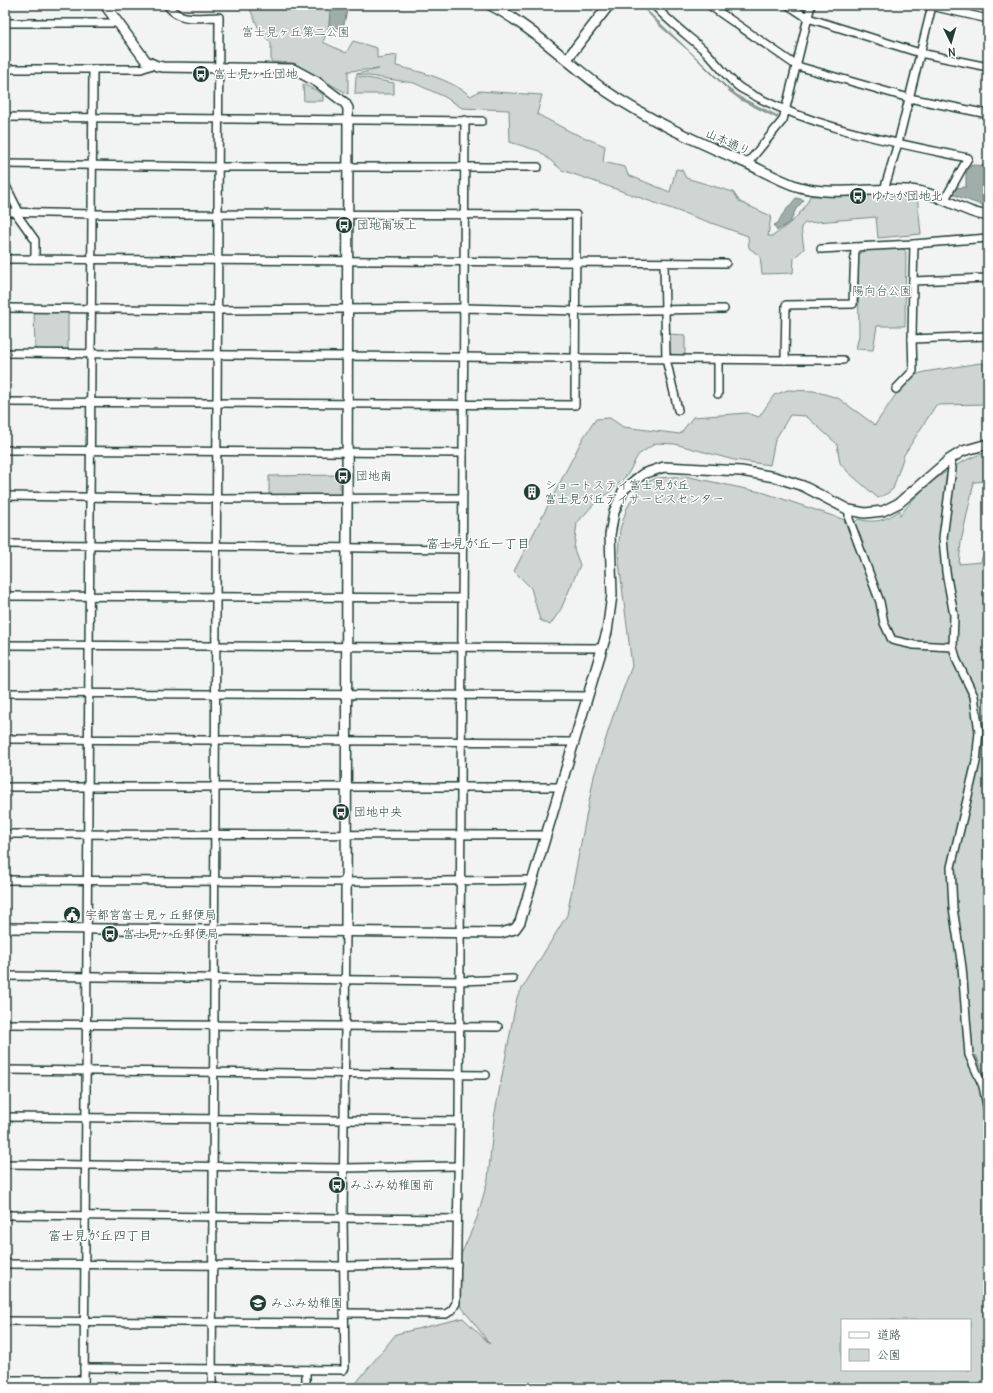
<svg xmlns="http://www.w3.org/2000/svg" width="993" height="1393" viewBox="0 0 993 1393" font-family="Delius,'Klee One',sans-serif">
  <style>
    .green { fill: #ced5d3; stroke: #768984; fill-rule: evenodd }
    .water { fill: #a1adaa; stroke: #6d807b }
    .lines { fill: none; stroke-linecap: round; stroke-linejoin: round }
    .minor-casing { stroke: #1f3d34; stroke-width: 10 }
    .tertiary-casing { stroke: #1f3d34; stroke-width: 12 }
    .minor { stroke: #fff; stroke-width: 7 }
    .tertiary { stroke: #fff; stroke-width: 9 }
    .labels { text-anchor: middle; stroke-width: 3; stroke-linejoin: round; paint-order: stroke }
    .park-label { font-size: 12px; fill: #425b54; stroke: #fff }
    .poi-label { font-size: 12px; fill: #1f3d34; stroke: #fff; text-anchor: start }
    .street-label { font-size: 12px; fill: #1f3d34; stroke: #fff }
    .neighbourhood-label { font-size: 13px; fill: #1f3d34; stroke: #fff }
  </style>
  <rect width="100%" height="100%" fill="#f2f3f3"/>
  <filter id="ink" filterUnits="userSpaceOnUse"><feTurbulence type="fractalNoise" baseFrequency=".025" numOctaves="2"/><feDisplacementMap in="SourceGraphic" scale="8" xChannelSelector="R" yChannelSelector="G"/><feConvolveMatrix kernelMatrix="1 2 1 2 8 2 1 2 1" color-interpolation-filters="sRGB"/></filter>
  <g filter="url(#ink)">
    <g class="green">
      <path d="M251,5h79l-1,21 -6,16 23,11 7,-12 24,7v10l20,-3 -1,11c27,6 53,13 75,30l8,-5 63,4 -5,19 34,18 34,14 -2,16 22,5 3,8 42,17 6,-23 6,1 4,8 47,14 7,10 31,14 -3,20h5c15,-11 30,-22 37,-40l94,-2 13,1 4,39 -43,4 -2,-21 -71,6 -4,4 3,22 -10,9 -1,15 -31,1 -2,-18 -11,-8 -1,-12 -186,-66 -23,-19 -29,-9 -1,-32 -47,-2 -17,-11 -31,-14 -58,-9 23,-5 -31,2v23l-55,-31 -22,-1v-19l-11,-12 -11,-24z"/>
      <polygon points="356,76 394,83 394,94 355,94"/>
      <polygon points="303,84 323,94 323,101 304,101"/>
      <polygon points="901,247 906,252 905,326 877,326 873,350 856,349 859,336 858,255 863,251"/>
      <polygon points="34,312 68,312 68,349 35,350"/>
      <polygon points="668,334 685,335 685,355 673,355 668,351"/>
      <polygon points="980,363 988,365 988,404 936,405 904,455 893,489 888,493 878,498 848,472 840,463 837,444 806,416 790,415 775,440 770,465 734,460 675,444 656,443 638,455 628,474 610,492 594,504 577,523 574,549 580,565 561,609 550,625 540,620 531,588 514,571 583,438 596,419 610,418 623,427 680,434 693,417 747,413 759,417 774,395 788,390 814,391 838,398 875,425 907,378 924,372"/>
      <path d="M988,452v29l-14,1 -13,60 -2,22 22,-2 1,-5h6v523l-2,-1 -10,-24 12,42v291h-636l44,-54 67,-16 27,26 -33,-43 -2,-23 5,-21 17,-39 11,-39 6,-61 23,-121 50,-82 27,-139 19,-60 19,-50 -14,-112 2,-25 7,-21 13,-23 17,-7 28,-2 80,17 89,30 4,-4c17,5 29,1 42,-9v6c19,-28 56,-56 88,-64zM842,1320h128v50h-128z"/>
      <polygon points="340,475 340,492 338,495 269,495 269,476"/>
      <polygon points="45,1384 76,1385 76,1388 45,1388"/>
    </g>
    <g class="water">
      <polygon points="641,5 730,90 741,98 778,116 777,118 741,100 729,91 688,50 660,26"/>
      <polygon points="331,6 347,10 343,29 329,26"/>
      <polygon points="974,165 988,166 988,204 981,205 952,194 955,188 966,187 966,173 970,166"/>
      <polygon points="796,198 804,200 796,209 790,222 777,231 774,225 778,223 782,215"/>
    </g>
    <g class="lines">
      <g class="minor-casing">
        <g id="minor">
          <path d="M167,5c13,18 32,12 52,12l-7,1371"/>
          <path d="M654,5c15,17 33,30 50,45 12,11 25,31 38,39 68,39 150,53 226,69l-23,41"/>
          <polyline points="709,5 797,66 909,98 988,114"/>
          <polyline points="788,5 808,18 920,53 988,67"/>
          <polyline points="927,5 988,19"/>
          <polyline points="5,23 118,23"/>
          <polyline points="5,69 141,69 152,65"/>
          <polyline points="5,117 482,121"/>
          <polyline points="5,164 219,167 538,167"/>
          <polyline points="747,164 783,120 811,5"/>
          <polyline points="5,184 19,212"/>
          <polyline points="884,190 898,143 932,6"/>
          <polyline points="5,212 92,214 576,215 575,405 5,402"/>
          <polyline points="15,212 35,240 35,259"/>
          <polyline points="821,249 855,247"/>
          <polyline points="5,259 726,263"/>
          <polyline points="664,263 666,359 678,410"/>
          <polyline points="988,278 913,281 912,339 988,336"/>
          <polyline points="913,281 914,244"/>
          <polyline points="5,308 218,310 464,308 576,311 724,309"/>
          <polyline points="5,353 785,360 786,305 853,304 855,247 914,244 988,238"/>
          <polyline points="718,359 718,394"/>
          <polyline points="785,360 843,360"/>
          <polyline points="896,389 913,371 912,339"/>
          <polyline points="5,450 463,453"/>
          <polyline points="950,459 952,468 943,538 946,572 954,615 953,647 957,661 974,696 979,732 976,762 951,867 953,908 962,967 969,1055 983,1086 988,1111"/>
          <polyline points="5,496 217,499 462,498"/>
          <polyline points="849,510 849,519 880,602 884,623 892,640 914,645 953,647"/>
          <polyline points="5,544 462,549"/>
          <polyline points="5,596 461,598"/>
          <polyline points="5,645 602,648"/>
          <polyline points="5,693 588,696"/>
          <polyline points="5,739 574,742"/>
          <polyline points="5,787 560,787"/>
          <polyline points="5,834 546,835"/>
          <polyline points="5,880 346,882 533,880"/>
          <polyline points="5,976 459,981 513,979"/>
          <polyline points="5,1024 498,1027"/>
          <polyline points="5,1070 486,1075"/>
          <polyline points="5,1117 459,1121 465,120"/>
          <polyline points="5,1164 343,1168 458,1166"/>
          <polyline points="5,1215 457,1219"/>
          <polyline points="5,1264 343,1266 457,1264"/>
          <polyline points="344,1313 446,1314 452,1310 456,1303 459,1121"/>
          <polyline points="5,1321 344,1323"/>
          <polyline points="84,1368 343,1370 345,1368 343,1217 346,930"/>
          <polyline points="306,1370 306,1388"/>
          <polyline points="5,1380 84,1380"/>
          <polyline points="84,1388 93,69"/>
        </g>
      </g>
      <g class="tertiary-casing">
        <g id="tertiary">
          <polyline points="105,5 146,61 157,66 163,67 293,69 317,82 345,103 348,108 346,930"/>
          <path d="M490,5c43,22 77,58 116,86 44,30 92,51 140,72 17,8 33,17 50,23 39,12 81,-1 121,5 24,3 50,24 71,24"/>
          <polyline points="567,59 609,5"/>
          <polyline points="5,928 501,933 515,929 520,922 607,632 612,595 610,535 614,512 624,489 643,474 664,467 741,471 775,477 803,486 849,510 865,513 883,511 899,503 950,459 963,451 988,444"/>
        </g>
      </g>
      <use href="#minor" class="minor"/>
      <use href="#tertiary" class="tertiary"/>
    </g>
  </g>
  <defs>
    <g id="bus-disc" transform="scale(0.9)"><circle r="9.5" fill="#1f3d34" stroke="#fff"/><path d="M-5-6H5V4H4V6H2V4H-2V6H-4V4H-5ZM-3.5-4V0h7V-4ZM-3.5 1.2v1.5H-2V1.2ZM2 1.2v1.5H3.5V1.2Z" fill="#fff"/></g>
    <g id="building-disc" transform="scale(0.9)"><circle r="9.5" fill="#1f3d34" stroke="#fff"/><path d="M-4-6H4V6H1V3H-1V6H-4ZM-2.5-4.3h1.7v1.8h-1.7ZM.8-4.3h1.7v1.8H.8ZM-2.5-1h1.7V.8h-1.7ZM.8-1h1.7V.8H.8Z" fill="#fff"/></g>
    <g id="civic-disc" transform="scale(0.9)"><circle r="9.5" fill="#1f3d34" stroke="#fff"/><path d="M-.6-6.5H3V-4.5H.6V-3L4-1V1h2V6H-6V1h2V-1L-.6-3ZM-1.2 2.5V6h2.4V2.5Z" fill="#fff"/></g>
    <g id="school-disc" transform="scale(0.9)"><circle r="9.5" fill="#1f3d34" stroke="#fff"/><path d="M0-5L7-2L0 1L-7-2ZM-4 1L0 2.5L4 1V4Q0 6-4 4Z" fill="#fff"/></g>
  </defs>
  <g fill-rule="evenodd">
    <use href="#bus-disc" x="201" y="74"/>
    <use href="#bus-disc" x="858" y="196"/>
    <use href="#bus-disc" x="344" y="225"/>
    <use href="#bus-disc" x="343" y="476"/>
    <use href="#building-disc" x="532" y="492"/>
    <use href="#bus-disc" x="341" y="812"/>
    <use href="#civic-disc" x="72" y="915"/>
    <use href="#bus-disc" x="110" y="934"/>
    <use href="#bus-disc" x="337" y="1185"/>
    <use href="#school-disc" x="258" y="1303"/>
  </g>
  <g class="labels">
    <g class="park-label">
      <text x="296" y="36">富士見ヶ丘第二公園</text>
      <text x="882" y="295">陽向台公園</text>
    </g>
    <g class="poi-label">
      <text x="214" y="78">富士見ヶ丘団地</text>
      <text x="871" y="200">ゆたか団地北</text>
      <text x="357" y="229">団地南坂上</text>
      <text x="356" y="480">団地南</text>
      <text x="545" y="489">ショートステイ富士見が丘<tspan x="545" dy="14">富士見が丘デイサービスセンター</tspan></text>
      <text x="354" y="816">団地中央</text>
      <text x="85" y="919">宇都宮富士見ヶ丘郵便局</text>
      <text x="123" y="938">富士見ヶ丘郵便局</text>
      <text x="350" y="1189">みふみ幼稚園前</text>
      <text x="271" y="1307">みふみ幼稚園</text>
    </g>
    <g class="street-label">
      <text transform="translate(728 142) rotate(24)" y="4">山本通り</text>
    </g>
    <g class="neighbourhood-label">
      <text x="478" y="548">富士見が丘一丁目</text>
      <text x="100" y="1240">富士見が丘四丁目</text>
    </g>
  </g>
  <rect width="993" height="1393" fill="none" stroke="#fff" stroke-width="20"/>
  <rect x="10" y="10" width="973" height="1373" fill="none" stroke="#1f3d34" stroke-width="1.5" filter="url(#ink)"/>
  <rect x="841" y="1319" width="130" height="52" fill="#ffffff" stroke="#a5b1ae"/>
  <rect x="849" y="1332" width="20" height="6" fill="#ffffff" stroke="#a5b1ae"/>
  <text x="877" y="1339" font-size="12" fill="#1f3d34">道路</text>
  <rect x="849" y="1349" width="20" height="12" fill="#ced5d3" stroke="#a5b1ae"/>
  <text x="877" y="1359" font-size="12" fill="#1f3d34">公園</text>
  <g transform="translate(951 42) rotate(175)" stroke="#ffffff" stroke-width="3" paint-order="stroke">
  <path d="M0-3L7 15L0 10L-7 15Z" fill="#1f3d34"/>
  <text y="-6" font-size="11" font-weight="bold" text-anchor="middle" fill="#1f3d34">N</text>
  </g>
</svg>
